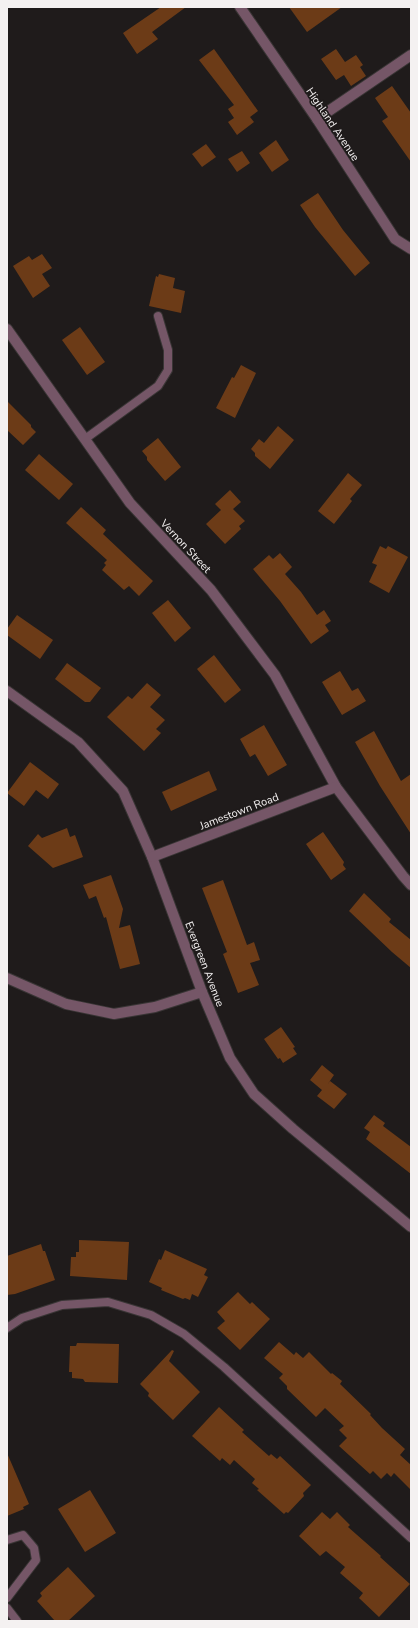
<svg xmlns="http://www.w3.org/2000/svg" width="418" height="1628" viewBox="0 0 418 1628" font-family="'Nunito Sans',sans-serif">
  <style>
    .building { fill: #6c3b17 }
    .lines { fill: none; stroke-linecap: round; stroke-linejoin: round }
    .lane-casing { stroke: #393535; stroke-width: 10 }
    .street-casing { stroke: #393535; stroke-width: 12 }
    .lane { stroke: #755667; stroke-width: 8 }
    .street { stroke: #755667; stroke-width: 10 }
    .labels { text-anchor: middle; stroke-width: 3.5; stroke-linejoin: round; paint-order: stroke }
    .street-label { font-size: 11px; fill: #f4f1f1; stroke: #1f1b1b }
  </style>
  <rect width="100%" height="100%" fill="#1f1b1b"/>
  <g class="building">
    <polygon points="161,7 186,7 152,32 158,39 137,54 123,33"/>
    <polygon points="289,7 342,7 307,32"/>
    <polygon points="214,49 258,111 250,117 254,122 237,135 228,122 234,118 228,109 234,105 199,60"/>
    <polygon points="336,49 345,62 356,55 363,65 360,67 366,76 351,86 344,75 336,80 321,59"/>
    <polygon points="392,86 411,113 411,162 382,121 388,117 375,98"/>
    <polygon points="276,140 289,160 272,172 259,153"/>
    <polygon points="206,144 216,157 202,167 192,154"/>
    <polygon points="242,151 250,163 237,172 228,159"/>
    <polygon points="318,193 343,230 370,263 355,276 315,227 300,205"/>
    <polygon points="42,254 52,268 42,274 50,286 33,298 13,266 29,256 32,260"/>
    <polygon points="159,274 175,278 173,288 185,291 181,313 149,306 156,276 158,277"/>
    <polygon points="80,327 105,362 87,375 62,340"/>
    <polygon points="241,365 256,373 235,418 216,408 232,377 234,378"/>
    <polygon points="7,401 31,425 31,427 36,432 23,445 7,430"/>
    <polygon points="278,426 294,440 270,469 255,456 255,453 251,449 259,439 264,443"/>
    <polygon points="158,438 181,467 165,481 147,460 147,457 142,451"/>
    <polygon points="39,454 73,484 59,500 25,470"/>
    <polygon points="348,473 362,485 350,499 352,501 334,524 318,511"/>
    <polygon points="230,490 241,502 233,509 245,521 239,526 241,529 225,544 206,524 221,510 215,504"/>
    <polygon points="81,507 106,530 103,534 153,581 139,596 129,586 124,590 102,570 106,565 104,563 107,560 66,523"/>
    <polygon points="380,546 386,549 388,546 408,557 389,593 369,582 377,565 372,563"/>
    <polygon points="280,553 292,567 285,574 301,592 317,615 324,610 331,621 325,625 329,631 311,644 280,601 253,569 269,555 273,559"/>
    <polygon points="168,600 191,628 175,642 152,613"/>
    <polygon points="17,615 53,640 40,659 7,635 7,629"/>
    <polygon points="214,655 241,690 225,703 197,669"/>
    <polygon points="67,663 101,688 90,702 85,702 55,679"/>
    <polygon points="340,671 352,691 358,688 366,701 342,715 322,682"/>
    <polygon points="147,683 161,695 150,707 165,720 156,729 161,733 144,751 107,717 128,696 132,699"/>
    <polygon points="264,725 287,765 268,776 255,754 250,757 240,739"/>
    <polygon points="374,731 401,781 411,774 411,834 380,786 355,742"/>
    <polygon points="30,762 59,784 48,799 36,790 24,806 7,793"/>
    <polygon points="209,771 217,790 171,811 162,792"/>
    <polygon points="67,828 70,837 75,835 83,857 53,868 28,846 38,834 42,838"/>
    <polygon points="323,832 344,862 343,865 346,869 331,880 306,844"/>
    <polygon points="111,875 123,909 119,928 130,925 140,964 120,969 106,917 104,918 96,896 89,899 83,885"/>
    <polygon points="223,880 247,945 254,942 260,960 250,963 259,985 238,993 223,954 227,952 202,888"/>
    <polygon points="364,893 391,919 389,922 411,940 411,968 392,952 349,911"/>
    <polygon points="281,1027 295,1047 293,1048 297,1054 283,1063 280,1058 278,1059 264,1039"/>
    <polygon points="322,1065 334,1075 327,1085 330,1081 347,1094 334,1109 317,1096 322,1090 310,1080"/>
    <polygon points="374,1115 385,1123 383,1126 411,1147 411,1174 366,1139 370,1132 364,1128"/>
    <polygon points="79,1240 129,1242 127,1280 70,1276 71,1257 76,1257 76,1252 79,1252"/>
    <polygon points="41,1244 43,1251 45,1251 55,1280 15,1294 7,1295 7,1256"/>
    <polygon points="165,1250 207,1269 204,1275 208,1277 198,1297 192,1294 190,1300 185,1298 183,1299 161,1290 162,1288 149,1282 159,1259 161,1260"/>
    <polygon points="238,1292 250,1304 252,1302 270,1319 240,1350 217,1328 225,1321 217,1312"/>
    <polygon points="279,1342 294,1355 296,1352 303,1358 309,1352 331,1374 332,1373 342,1381 340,1384 371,1414 370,1415 382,1428 405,1449 400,1455 411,1465 411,1490 394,1473 391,1477 387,1473 381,1479 373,1471 370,1474 339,1446 347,1438 339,1430 344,1426 325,1408 316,1417 287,1389 287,1386 279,1378 283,1374 264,1358"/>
    <polygon points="77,1343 119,1344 118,1383 85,1382 83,1379 72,1378 72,1372 69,1372 70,1346 76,1346"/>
    <polygon points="172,1350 174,1351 169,1361 200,1392 173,1420 148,1396 149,1393 140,1384"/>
    <polygon points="219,1407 244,1430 242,1432 269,1456 271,1454 277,1459 280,1456 311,1485 303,1493 304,1496 288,1513 286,1512 284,1514 257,1490 259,1489 252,1483 255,1479 234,1460 230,1465 222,1458 220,1461 192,1436"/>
    <polygon points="7,1453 29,1504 23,1507 24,1509 7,1516"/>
    <polygon points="90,1490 116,1533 85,1552 58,1509"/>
    <polygon points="322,1512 330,1519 337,1512 350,1525 348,1527 381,1556 380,1557 410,1584 379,1617 359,1598 363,1593 340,1573 345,1567 326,1551 320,1556 299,1536"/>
    <polygon points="68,1567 95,1596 68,1621 55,1621 37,1601 42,1596 40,1593"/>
  </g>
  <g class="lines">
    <g class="lane-casing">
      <g id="lane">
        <polyline points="85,439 158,386 168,370 168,350 158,316"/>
        <polyline points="7,1328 22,1318 62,1305 108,1302 151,1315 184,1334 224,1367 411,1538"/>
        <polyline points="7,1540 23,1535 34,1548 36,1560 7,1598"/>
        <polyline points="7,1608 17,1621"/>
      </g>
    </g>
    <g class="street-casing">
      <g id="street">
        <polyline points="240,7 317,119 395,239 411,249"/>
        <polyline points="317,119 411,55"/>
        <polyline points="7,329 130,503 211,590 275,675 336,787 403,876 411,885"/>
        <polyline points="7,691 78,742 123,791 152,857 202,992 230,1058 254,1094 293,1129 411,1227"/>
        <polyline points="152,857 336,787"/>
        <polyline points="7,978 66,1004 114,1014 155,1007 202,992"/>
      </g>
    </g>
    <use href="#lane" class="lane"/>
    <use href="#street" class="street"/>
  </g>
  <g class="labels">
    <g class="street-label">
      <text transform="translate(333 124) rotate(56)" y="4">Highland Avenue</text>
      <text transform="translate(186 546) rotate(47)" y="4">Vernon Street</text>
      <text transform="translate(239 811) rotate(-21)" y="4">Jamestown Road</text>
      <text transform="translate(205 964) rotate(69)" y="4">Evergreen Avenue</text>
    </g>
  </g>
  <rect width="418" height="1628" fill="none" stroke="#f4f1f1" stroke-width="16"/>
</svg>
